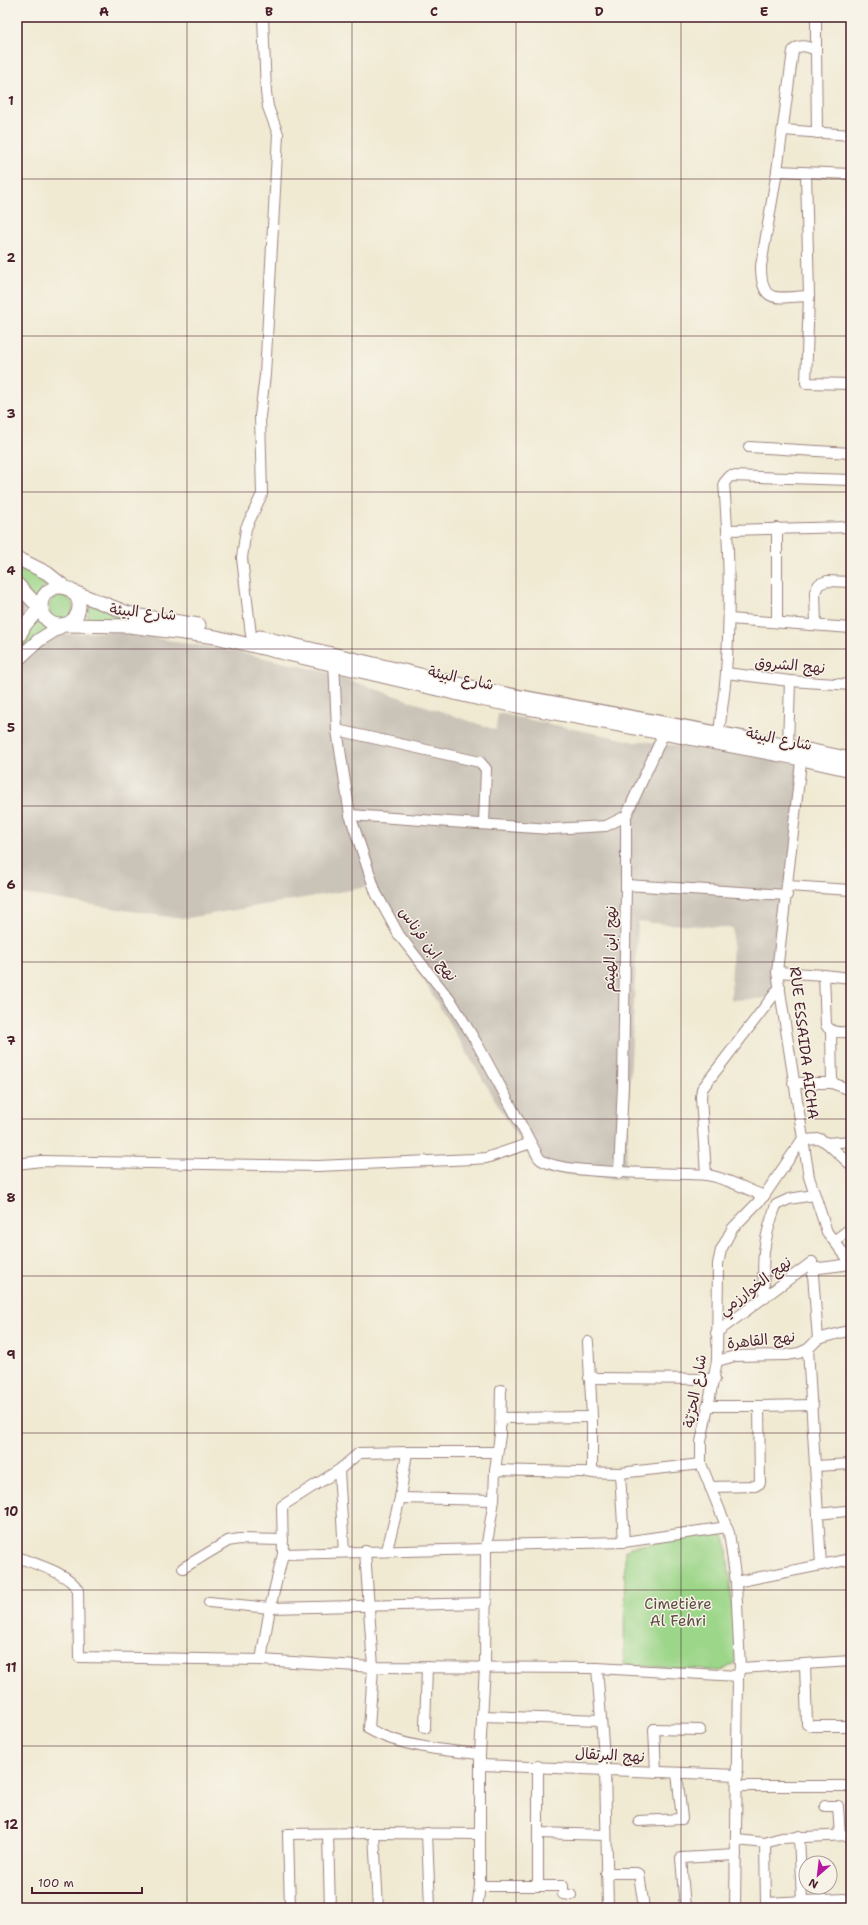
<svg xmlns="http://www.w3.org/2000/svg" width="868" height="1925" viewBox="0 0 868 1925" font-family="'Shantell Sans','Playpen Sans Arabic',sans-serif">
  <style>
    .industrial { fill: #cac3b8 }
    .green { fill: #9cd689; stroke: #737a5a }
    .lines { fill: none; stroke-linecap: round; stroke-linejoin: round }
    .minor-casing { stroke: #9d847f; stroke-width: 12 }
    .major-casing { stroke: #9d847f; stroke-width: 15 }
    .minor { stroke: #fff; stroke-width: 10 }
    .major { stroke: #fff; stroke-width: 13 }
    .grid { fill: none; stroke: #4a1f2b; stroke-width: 1; stroke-opacity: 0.55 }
    .labels { text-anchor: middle; stroke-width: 3; stroke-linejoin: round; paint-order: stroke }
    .street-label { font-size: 15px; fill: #4a1f2b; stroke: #f7f3e8 }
    .park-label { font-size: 15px; fill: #5e4d42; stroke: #f7f3e8 }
    .neatline { fill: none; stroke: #4a1f2b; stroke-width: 1.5 }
    .grid-label { font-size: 13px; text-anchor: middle; font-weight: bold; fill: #4a1f2b }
  </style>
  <rect width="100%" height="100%" fill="#f7f3e8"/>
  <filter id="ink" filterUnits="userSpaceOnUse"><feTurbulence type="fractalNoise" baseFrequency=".025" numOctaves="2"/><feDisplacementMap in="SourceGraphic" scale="8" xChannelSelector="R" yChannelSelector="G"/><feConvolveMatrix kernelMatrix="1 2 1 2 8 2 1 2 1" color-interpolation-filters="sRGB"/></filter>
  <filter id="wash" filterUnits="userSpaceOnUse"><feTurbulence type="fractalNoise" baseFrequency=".012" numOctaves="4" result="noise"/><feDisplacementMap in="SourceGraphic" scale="16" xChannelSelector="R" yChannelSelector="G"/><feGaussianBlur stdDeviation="0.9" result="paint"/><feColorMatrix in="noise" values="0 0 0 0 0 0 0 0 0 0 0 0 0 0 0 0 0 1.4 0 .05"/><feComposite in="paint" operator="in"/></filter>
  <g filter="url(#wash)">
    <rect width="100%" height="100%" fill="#f0ead3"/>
    <polygon class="industrial" points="17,598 52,635 115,631 238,652 322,671 496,730 498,713 636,742 642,741 802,763 775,998 731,1000 733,928 638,922 625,1180 538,1172 368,887 182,919 17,893"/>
    <g class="green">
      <polygon points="17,566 51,582 43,587 35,600 17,579"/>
      <circle cx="61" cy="608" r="12"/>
      <polygon points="90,604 130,619 87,619"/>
      <polygon points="35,618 48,631 17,652"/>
      <polygon points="722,1532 726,1541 737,1657 736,1662 722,1671 624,1665 625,1550 629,1550 630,1547"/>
    </g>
  </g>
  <g filter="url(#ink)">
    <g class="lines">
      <g class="minor-casing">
        <g id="minor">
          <polyline points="816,50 816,17"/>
          <polyline points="783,130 851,135"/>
          <path d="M777,171l16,-120c6,-8 15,-4 23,-1l1,83"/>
          <polyline points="806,173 809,296 806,383 851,384"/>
          <path d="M809,296c-32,1 -48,10 -48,-30l16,-95 74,3"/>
          <polyline points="749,447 851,453"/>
          <polyline points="777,528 777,622"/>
          <polyline points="728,530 851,527"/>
          <polyline points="729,619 851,628"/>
          <polyline points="816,625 815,592 819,584 827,581 851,582"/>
          <polyline points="251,635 242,558 246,528 262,494 260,416 265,375 278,134 268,107 266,92 263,17"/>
          <path d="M334,660l3,70 13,85 26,78 23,42 54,69 26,43 60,111c16,18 139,14 168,17 19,3 39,14 57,21"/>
          <polyline points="726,673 790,681 851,685"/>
          <polyline points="337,730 480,762 486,769 484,824"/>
          <path d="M719,733c2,-20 6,-41 7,-61 5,-63 3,-126 -2,-189l6,-7 121,4"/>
          <polyline points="788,746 790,681"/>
          <polyline points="802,753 777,972 809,1177 827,1232 851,1263"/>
          <polyline points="350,815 551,829 606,826 626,816"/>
          <polyline points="626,885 787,895"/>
          <polyline points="788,886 851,890"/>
          <polyline points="777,972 824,975"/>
          <path d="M851,978l-27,-3 2,50c5,9 16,7 25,7"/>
          <polyline points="831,1031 832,1083"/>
          <polyline points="793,1083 832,1083 851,1090"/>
          <polyline points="827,1143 851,1165"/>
          <polyline points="17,1164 41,1161 318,1166 473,1159 486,1158 531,1143"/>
          <polyline points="619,1173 623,1085 626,885 626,816 664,733"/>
          <polyline points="706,1175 701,1097 702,1089 780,987"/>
          <polyline points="834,1241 851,1228"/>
          <polyline points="812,1262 818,1339"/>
          <polyline points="812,1269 851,1264"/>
          <path d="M765,1298c-4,-38 -2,-57 11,-93l13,-6 25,-4"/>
          <polyline points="716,1333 812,1262"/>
          <polyline points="588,1342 592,1417 592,1473"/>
          <polyline points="808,1349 821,1565"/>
          <polyline points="717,1361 735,1356 786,1355 799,1353 808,1349 818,1339 851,1330"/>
          <polyline points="589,1378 715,1379"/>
          <polyline points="707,1406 759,1406"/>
          <polyline points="501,1418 592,1417"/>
          <polyline points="816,1466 851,1464"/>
          <polyline points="339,1470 344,1552"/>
          <polyline points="495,1470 500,1435 501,1390"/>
          <polyline points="620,1473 624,1542"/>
          <polyline points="710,1487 755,1486 760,1483 759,1406 813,1405"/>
          <polyline points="400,1498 494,1500"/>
          <polyline points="818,1514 846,1511"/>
          <polyline points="488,1545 624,1542 727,1527"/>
          <polyline points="387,1550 400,1498 407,1452 497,1452"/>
          <path d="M365,1551l8,116 -4,62c28,17 79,22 111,25"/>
          <polyline points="283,1554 486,1549"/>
          <path d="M17,1557c18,7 52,16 61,33l1,67 182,3 112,7 224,1 141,8"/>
          <polyline points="183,1568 228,1541 239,1539 283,1540"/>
          <polyline points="736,1582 851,1559"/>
          <polyline points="209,1602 270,1608 487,1603"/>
          <polyline points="261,1660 270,1608 283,1554 282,1506 339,1470 359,1453 407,1452"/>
          <polyline points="805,1665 807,1724 812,1726 851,1726"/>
          <polyline points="597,1668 605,1769 608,1908"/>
          <polyline points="740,1668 851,1661"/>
          <polyline points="482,1716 601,1720"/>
          <polyline points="425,1728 427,1667"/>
          <polyline points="480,1765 738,1775"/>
          <polyline points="538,1766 538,1886"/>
          <polyline points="656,1772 654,1729 700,1730"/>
          <polyline points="737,1786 851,1786"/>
          <polyline points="825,1806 838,1806 840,1835"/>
          <polyline points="639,1821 682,1819 677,1773"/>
          <polyline points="374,1833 378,1908"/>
          <polyline points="427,1833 430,1908"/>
          <polyline points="538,1833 606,1835"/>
          <polyline points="328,1834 330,1908"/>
          <polyline points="799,1836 802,1901"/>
          <polyline points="737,1840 765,1843 766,1903 764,1908"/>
          <polyline points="765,1843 781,1838 851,1835"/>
          <polyline points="606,1873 636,1873 639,1874 644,1908"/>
          <polyline points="480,1886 563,1886 563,1894 571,1895"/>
          <polyline points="766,1903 844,1899"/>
          <polyline points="290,1908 288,1834 374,1833 479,1834"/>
          <polyline points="477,1908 480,1886 480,1754 485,1667 486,1549 494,1500 495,1470 620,1473 701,1464"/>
          <polyline points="685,1908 681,1858 736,1855"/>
          <polyline points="735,1908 738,1676 740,1668 736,1582 729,1533 701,1464 701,1442 717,1361 718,1264 721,1250 732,1229 764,1196 802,1140 820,1139 827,1143 851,1141"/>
        </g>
      </g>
      <g class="major-casing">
        <g id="major">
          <polyline points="17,558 47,573 66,588"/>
          <polyline points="17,584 34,602 41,606 25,625 17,640"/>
          <circle cx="60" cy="606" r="19"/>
          <polyline points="74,592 128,613 146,617 199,625"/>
          <polyline points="17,604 17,628"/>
          <polyline points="65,625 129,626 216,637 480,699 802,759 851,770"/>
          <polyline points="260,637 484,690 788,746 851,759"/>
          <polyline points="17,660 39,640 63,625"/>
        </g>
      </g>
      <use href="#minor" class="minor"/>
      <use href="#major" class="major"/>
    </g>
  </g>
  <path class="grid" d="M187,17v1891M352,17v1891M516,17v1891M681,17v1891M17,179h834M17,336h834M17,492h834M17,649h834M17,806h834M17,962h834M17,1119h834M17,1276h834M17,1433h834M17,1590h834M17,1746h834"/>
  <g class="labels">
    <g class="street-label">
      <text transform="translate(143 612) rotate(5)" y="5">شارع البيئة</text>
      <text transform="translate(790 665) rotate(5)" y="5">نهج الشروق</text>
      <text transform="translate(461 678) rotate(12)" y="5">شارع البيئة</text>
      <text transform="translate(779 739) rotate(11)" y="5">شارع البيئة</text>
      <text transform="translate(428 944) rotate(54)" y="5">نهج ابن فرناس</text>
      <text transform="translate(610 949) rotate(-89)" y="5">نهج ابن الهيثم</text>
      <text transform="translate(804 1043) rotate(83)" y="5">RUE ESSAIDA AICHA</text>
      <text transform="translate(755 1286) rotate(-37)" y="5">نهج الخوارزمي</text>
      <text transform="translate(761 1340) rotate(-6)" y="5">نهج القاهرة</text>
      <text transform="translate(695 1391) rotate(-80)" y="5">شارع الحرّيّة</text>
      <text transform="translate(610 1755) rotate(3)" y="5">نهج البرتقال</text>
    </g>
    <g class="park-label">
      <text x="678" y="1609">Cimetière<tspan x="678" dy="17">Al Fehri</tspan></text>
    </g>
  </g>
  <rect width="868" height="1925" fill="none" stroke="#f7f3e8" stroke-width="44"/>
  <g transform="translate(818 1875) rotate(208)"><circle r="19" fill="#f7f3e8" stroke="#b29e9c"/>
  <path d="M0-3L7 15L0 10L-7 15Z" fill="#b5179e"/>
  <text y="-6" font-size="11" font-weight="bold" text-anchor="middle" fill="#4a1f2b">N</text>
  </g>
  <path d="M32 1887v6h110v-6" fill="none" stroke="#4a1f2b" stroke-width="2"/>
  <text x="38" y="1887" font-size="12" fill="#4a1f2b" stroke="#f7f3e8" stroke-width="3" paint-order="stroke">100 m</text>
  <rect x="22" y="22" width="824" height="1881" class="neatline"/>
  <g class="grid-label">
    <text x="104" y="16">A</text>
    <text x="269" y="16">B</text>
    <text x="434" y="16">C</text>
    <text x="599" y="16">D</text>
    <text x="764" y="16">E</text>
    <text x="11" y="105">1</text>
    <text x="11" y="262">2</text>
    <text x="11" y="418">3</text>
    <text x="11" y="575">4</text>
    <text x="11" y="732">5</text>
    <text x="11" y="889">6</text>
    <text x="11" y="1045">7</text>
    <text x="11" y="1202">8</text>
    <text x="11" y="1359">9</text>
    <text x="11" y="1516">10</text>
    <text x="11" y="1672">11</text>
    <text x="11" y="1829">12</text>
  </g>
</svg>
